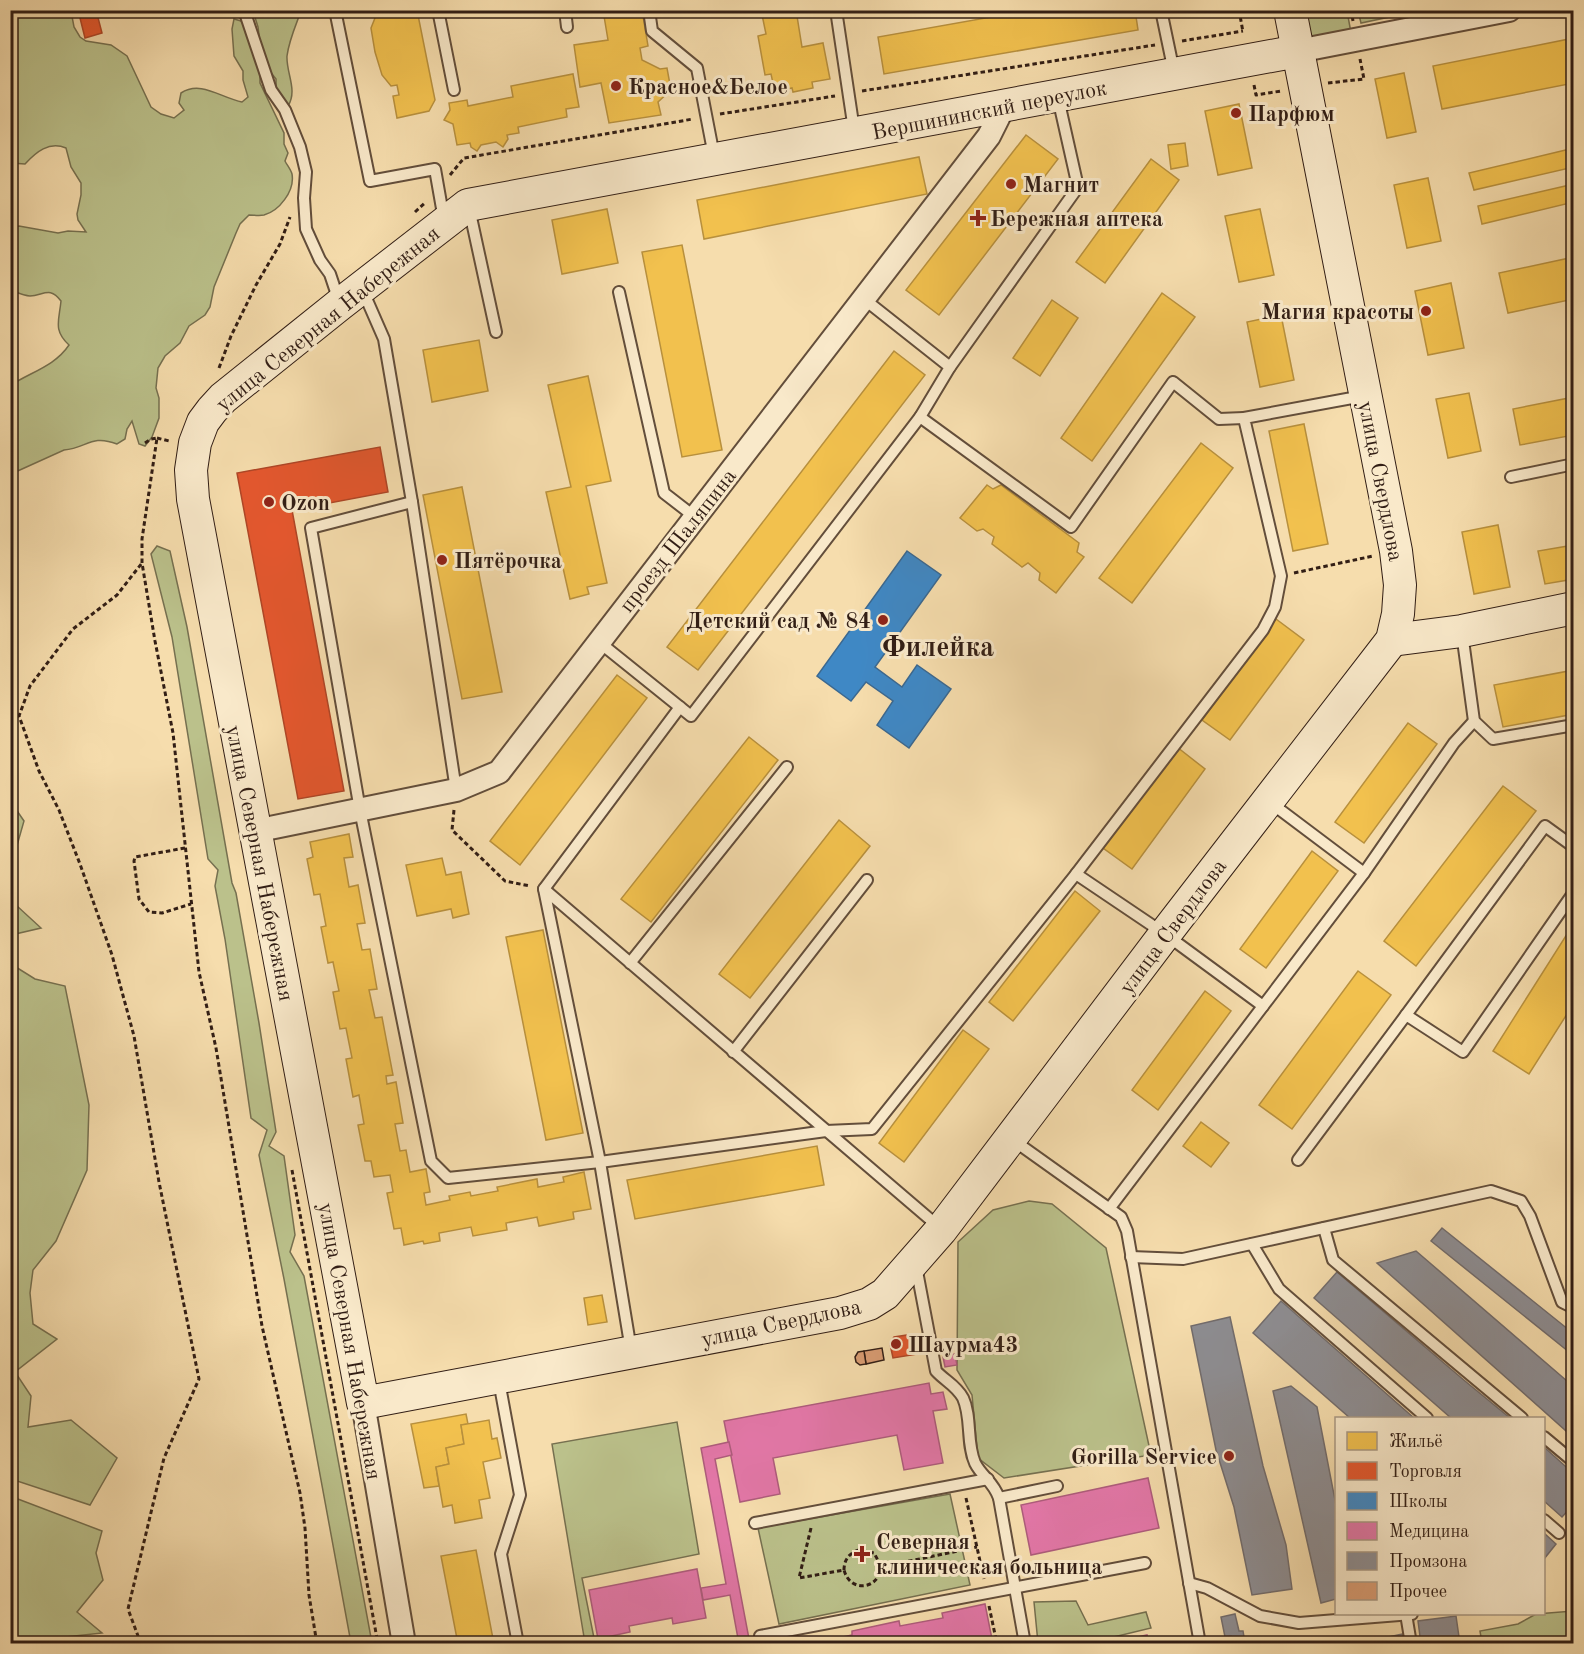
<svg xmlns="http://www.w3.org/2000/svg" width="1584" height="1654" viewBox="0 0 1584 1654" font-family="'Old Standard TT',serif">
  <style>
    .green { fill: #bbc18b; stroke: #767050; stroke-width: 1.5 }
    .homes { fill: #f2c14e; stroke: #b8903d; stroke-width: 1.5 }
    .shops { fill: #e4572e; stroke: #af4626; stroke-width: 1.5 }
    .schools { fill: #3f88c5; stroke: #3b6890; stroke-width: 1.5 }
    .health { fill: #e377a8; stroke: #ae5c7c; stroke-width: 1.5 }
    .industry { fill: #8d8d92; stroke: #726c6c; stroke-width: 1.5 }
    .building { fill: #d99c73; stroke: #321e15; stroke-width: 1.5 }
    .lines { fill: none; stroke-linecap: round; stroke-linejoin: round }
    .lane-casing { stroke: #634e3b; stroke-width: 14 }
    .street-casing { stroke: #634e3b; stroke-width: 26 }
    .secondary-casing { stroke: #321e15; stroke-width: 34 }
    .path { stroke: #321e15; stroke-width: 3; stroke-dasharray: 4.5 3; stroke-linecap: butt }
    .lane { stroke: #f9e9ca; stroke-width: 10 }
    .street { stroke: #f9e9ca; stroke-width: 22 }
    .secondary { stroke: #f9e9ca; stroke-width: 32 }
    .poi-dot { fill: #8f2418; stroke: #f9e9ca; stroke-width: 2 }
    .labels { text-anchor: middle; stroke-width: 6; stroke-linejoin: round; paint-order: stroke }
    .poi-label { font-size: 22px; font-weight: bold; fill: #321e15; stroke: #f9e9ca; text-anchor: start }
    .street-label { font-size: 22px; fill: #321e15; stroke: #f9e9ca }
    .district-label { font-size: 28px; font-weight: bold; fill: #321e15; stroke: #f9e9ca }
  </style>
  <rect width="100%" height="100%" fill="#f6ddad"/>
  <filter id="stains"><feTurbulence type="fractalNoise" baseFrequency=".00333" numOctaves="4"/><feColorMatrix values="0 0 0 0 .2 0 0 0 0 .09 0 0 0 0 .02 0 0 0 .5 -.17"/></filter>
  <radialGradient id="worn" r=".72"><stop offset=".6" stop-color="#630" stop-opacity="0"/><stop offset="1" stop-color="#630" stop-opacity=".3"/></radialGradient>
  <g class="green">
    <path d="M11,11h60l3,16 6,10 6,4 25,4 16,11 24,51 10,7 13,4 10,-8 -5,-7 2,-10c20,-13 40,5 61,9l6,-5 -5,-17v-9l-9,-15 -2,-27 2,-10 7,2 4,5 15,43v14l24,50v11l4,9 -3,8c2,4 6,9 7,13 3,17 -13,37 -28,41 -5,1 -10,0 -15,0l-9,9 -4,9 -22,54 -4,20 -5,8 -16,11 -9,17 -15,13 -7,12 -2,20 3,10v20l-7,19 -7,9 -6,-2 -7,-23 -5,8 -2,10 -8,5c-26,-10 -30,4 -53,6l-53,24v-89c20,-13 44,-19 58,-40 -16,-15 -10,-24 -8,-44 -11,-15 -17,-6 -31,-5 -6,0 -14,-4 -19,-6l-1,-62 9,-2 39,7 10,-2 18,1 -8,-12 -1,-6 4,-19v-12l-10,-16 -5,-19c-17,-7 -30,4 -41,16l-14,-1z"/>
    <path d="M253,11h48c-5,14 -12,29 -14,45 -1,17 11,34 1,50l-12,-14v-13l-8,-10 -7,-18 -3,-24z"/>
    <polygon points="1295,11 1347,11 1352,38 1316,44"/>
    <polygon points="1358,11 1358,10 1418,11 1361,23"/>
    <polygon points="157,546 170,551 187,627 232,883 236,893 259,1023 276,1132 269,1146 284,1156 295,1235 290,1252 304,1276 372,1643 351,1643 284,1279 259,1155 267,1130 251,1118 225,939 215,886 218,870 208,859 172,637 151,554"/>
    <polygon points="11,802 24,821 12,863 17,906 41,928 11,935"/>
    <polygon points="11,964 35,979 65,986 89,1105 87,1170 56,1241 33,1270 30,1293 33,1324 57,1339 15,1372 31,1396 28,1427 71,1420 117,1458 90,1505 11,1479"/>
    <polygon points="1029,1201 1052,1204 1106,1248 1151,1455 1004,1478 978,1458 972,1395 957,1370 958,1242 993,1210"/>
    <polygon points="677,1422 699,1554 582,1578 595,1643 585,1643 552,1444"/>
    <polygon points="950,1494 970,1585 779,1624 758,1528"/>
    <polygon points="10,1496 102,1531 96,1553 103,1580 77,1612 102,1633 11,1643"/>
    <polygon points="1076,1601 1088,1625 1146,1612 1151,1628 1089,1643 1038,1643 1034,1602"/>
    <polygon points="1573,1611 1573,1643 1482,1643 1480,1631 1518,1624 1536,1614"/>
  </g>
  <g class="homes">
    <polygon points="382,10 417,10 435,100 429,111 397,118 393,96 399,95 397,85 391,86 382,75 375,52 371,28 377,13 382,12"/>
    <polygon points="603,10 642,10 648,46 640,48 642,60 660,69 667,68 671,90 658,102 661,115 609,123 601,83 580,87 574,45 608,40"/>
    <polygon points="761,10 802,10 803,15 797,16 802,47 823,43 830,79 812,82 813,88 793,92 792,88 775,92 771,74 765,75 758,36 766,34"/>
    <polygon points="1031,10 1135,10 1138,30 884,74 878,37"/>
    <polygon points="1574,38 1574,83 1442,109 1433,66"/>
    <polygon points="1404,73 1416,132 1387,138 1375,79"/>
    <polygon points="573,74 579,107 566,109 567,117 518,127 519,133 507,135 508,139 503,147 496,142 481,145 477,151 471,147 470,143 457,145 453,124 444,120 450,110 449,103 467,100 468,106 513,97 511,86"/>
    <polygon points="1239,104 1252,168 1218,175 1205,111"/>
    <polygon points="1026,135 1058,159 939,315 906,290"/>
    <polygon points="1185,143 1188,166 1171,169 1168,145"/>
    <polygon points="1574,148 1574,167 1474,190 1469,173"/>
    <polygon points="919,157 927,194 704,239 697,200"/>
    <polygon points="1151,159 1179,180 1105,283 1076,262"/>
    <polygon points="1428,178 1441,241 1407,248 1394,185"/>
    <polygon points="1574,184 1574,202 1482,224 1478,206"/>
    <polygon points="607,209 618,263 562,274 552,220"/>
    <polygon points="1260,209 1274,275 1239,282 1225,216"/>
    <polygon points="682,245 722,450 682,457 642,252"/>
    <polygon points="1574,257 1574,299 1508,313 1499,273"/>
    <polygon points="1451,283 1464,348 1428,355 1415,291"/>
    <polygon points="1162,293 1195,317 1092,461 1061,438"/>
    <polygon points="1052,300 1078,318 1040,376 1013,358"/>
    <polygon points="1281,315 1294,380 1260,387 1247,322"/>
    <polygon points="479,340 488,391 432,402 423,350"/>
    <polygon points="894,351 925,375 698,670 667,647"/>
    <polygon points="588,376 611,481 586,486 607,583 587,587 589,594 570,599 546,492 571,487 548,385"/>
    <polygon points="1469,393 1481,451 1448,458 1436,399"/>
    <polygon points="1574,397 1574,435 1520,445 1513,409"/>
    <polygon points="1304,424 1328,544 1293,551 1269,431"/>
    <polygon points="1201,443 1233,468 1132,603 1099,578"/>
    <polygon points="987,485 993,489 1001,485 1079,543 1077,552 1084,557 1056,593 1039,580 1040,573 1028,563 1022,567 992,544 994,537 983,529 977,531 960,518"/>
    <polygon points="462,487 502,692 462,699 423,495"/>
    <polygon points="1498,525 1510,587 1474,594 1462,532"/>
    <polygon points="1574,545 1574,579 1545,584 1538,551"/>
    <polygon points="1276,619 1304,640 1230,740 1202,720"/>
    <polygon points="1574,670 1574,714 1503,727 1494,685"/>
    <polygon points="617,675 647,698 520,865 490,841"/>
    <polygon points="1408,723 1437,744 1364,843 1335,822"/>
    <polygon points="749,737 778,760 651,922 621,899"/>
    <polygon points="1177,747 1205,769 1132,869 1103,848"/>
    <polygon points="1503,786 1536,811 1416,966 1384,941"/>
    <polygon points="839,820 870,846 750,998 719,974"/>
    <polygon points="349,834 353,857 344,858 349,887 358,885 365,923 357,924 362,950 370,949 377,989 369,990 375,1018 382,1017 393,1075 386,1076 387,1084 396,1082 403,1123 395,1124 400,1151 406,1150 410,1172 426,1169 430,1192 424,1193 426,1205 450,1200 449,1196 470,1192 471,1196 498,1191 497,1187 537,1179 538,1187 564,1182 563,1177 584,1172 591,1209 573,1212 574,1219 539,1226 537,1217 506,1223 507,1230 473,1236 471,1227 439,1233 440,1241 424,1244 423,1241 404,1245 401,1228 394,1229 387,1193 393,1192 390,1175 374,1177 371,1161 365,1161 358,1125 364,1124 359,1095 353,1097 346,1059 352,1058 346,1028 340,1029 333,992 339,991 333,962 328,963 321,927 326,926 320,894 314,895 307,859 313,857 310,842"/>
    <polygon points="1312,851 1338,871 1266,968 1240,949"/>
    <polygon points="442,858 446,875 461,872 469,914 453,918 451,909 417,916 406,865"/>
    <polygon points="1075,891 1100,911 1013,1021 989,1002"/>
    <polygon points="1574,923 1574,1003 1529,1074 1493,1051"/>
    <polygon points="543,930 583,1133 546,1140 506,937"/>
    <polygon points="1358,971 1391,995 1292,1129 1259,1105"/>
    <polygon points="1205,991 1231,1011 1158,1110 1132,1090"/>
    <polygon points="963,1030 989,1049 904,1162 879,1143"/>
    <polygon points="1201,1122 1229,1143 1211,1167 1183,1146"/>
    <polygon points="817,1146 824,1185 635,1219 627,1180"/>
    <polygon points="602,1295 607,1322 588,1325 584,1298"/>
    <polygon points="466,1414 468,1424 461,1425 464,1444 446,1448 449,1464 436,1467 439,1486 424,1488 411,1424"/>
    <polygon points="489,1420 492,1439 497,1438 501,1458 483,1462 490,1498 479,1500 482,1518 455,1523 452,1505 443,1507 436,1467 449,1464 446,1448 464,1444 461,1425"/>
    <polygon points="476,1550 494,1644 458,1644 441,1556"/>
  </g>
  <g class="shops">
    <polygon points="78,10 96,10 102,33 85,38"/>
    <polygon points="380,447 388,492 292,510 344,791 298,799 237,473"/>
    <polygon points="913,1334 922,1340 924,1353 893,1358 890,1344 894,1337"/>
  </g>
  <polygon class="schools" points="907,551 941,575 875,667 902,687 917,665 951,689 909,748 877,725 893,701 866,682 851,701 817,676"/>
  <g class="health">
    <polygon points="955,1354 957,1365 945,1367 943,1357"/>
    <polygon points="929,1383 931,1394 943,1392 947,1409 933,1411 943,1463 904,1470 897,1435 773,1458 780,1494 740,1502 724,1421"/>
    <polygon points="729,1442 732,1455 715,1459 750,1644 739,1644 730,1595 703,1600 701,1588 726,1584 701,1448"/>
    <polygon points="1148,1478 1159,1528 1031,1555 1021,1505"/>
    <polygon points="697,1569 706,1618 673,1624 672,1618 629,1626 630,1632 598,1639 589,1590"/>
    <polygon points="985,1604 993,1644 811,1644 852,1635 852,1631 899,1621 900,1626 943,1618 942,1613"/>
    <polygon points="1147,1635 1149,1644 1115,1644 1115,1642"/>
    <polygon points="809,1639 809,1644 786,1644"/>
  </g>
  <g class="industry">
    <polygon points="1442,1228 1574,1334 1574,1356 1431,1241"/>
    <polygon points="1416,1251 1574,1387 1574,1438 1377,1263"/>
    <polygon points="1337,1272 1465,1381 1510,1418 1451,1418 1314,1298"/>
    <polygon points="1281,1301 1414,1418 1350,1418 1253,1333"/>
    <polygon points="1230,1317 1263,1466 1286,1545 1292,1589 1252,1595 1234,1507 1216,1450 1191,1326"/>
    <polygon points="1291,1386 1317,1407 1336,1505 1336,1599 1321,1603 1273,1391"/>
    <polygon points="1544,1447 1574,1474 1574,1504 1562,1517 1544,1501"/>
    <polygon points="1544,1533 1556,1544 1544,1559"/>
    <polygon points="1235,1614 1239,1631 1243,1631 1245,1643 1233,1644 1231,1636 1225,1637 1221,1617"/>
    <polygon points="1456,1616 1460,1644 1421,1644 1418,1621"/>
    <polygon points="1403,1634 1405,1644 1355,1644"/>
  </g>
  <g class="building">
    <polygon points="882,1348 884,1360 866,1364 864,1351"/>
    <polygon points="864,1351 866,1364 860,1365 856,1362 855,1357 858,1352"/>
  </g>
  <g class="lines">
    <g class="lane-casing">
      <g id="lane">
        <polyline points="244,10 271,90 285,110 300,147 306,172 304,198 306,229 320,260 330,274 339,301"/>
        <polyline points="335,10 370,181 435,169 444,220"/>
        <polyline points="438,10 454,90"/>
        <polyline points="565,10 567,27"/>
        <polyline points="649,10 652,31 697,68 714,156"/>
        <polyline points="836,10 854,130"/>
        <polyline points="1161,10 1174,72"/>
        <polyline points="469,208 496,332"/>
        <polyline points="363,291 384,339 412,502 456,790"/>
        <polyline points="619,292 664,493 695,517"/>
        <polyline points="864,299 950,367 920,417"/>
        <polyline points="950,367 1078,187 1058,98"/>
        <polyline points="1511,477 1574,464"/>
        <polyline points="412,502 311,528 360,810 431,1161 448,1178 600,1162 826,1131 872,1129 1076,874 1165,934 1263,1006"/>
        <polyline points="1462,633 1474,721 1493,739 1574,725"/>
        <polyline points="599,642 691,716 920,417 1071,527 1173,382 1219,419 1244,418"/>
        <polyline points="1271,803 1364,873 1454,743 1474,721"/>
        <polyline points="1076,874 1263,630 1275,607 1281,576 1244,418 1363,396"/>
        <polyline points="544,889 680,707"/>
        <polyline points="630,963 787,767"/>
        <polyline points="1406,1015 1545,826 1574,847"/>
        <polyline points="733,1052 867,880"/>
        <polyline points="1013,1140 1121,1217 1127,1231 1200,1644"/>
        <polyline points="1298,1160 1406,1015 1463,1052 1574,892"/>
        <polyline points="1109,1209 1364,873"/>
        <polyline points="1324,1228 1333,1260 1522,1418"/>
        <polyline points="1252,1244 1279,1289 1427,1418"/>
        <polyline points="1131,1257 1183,1259 1491,1191 1521,1201 1530,1216 1562,1302 1574,1308"/>
        <path d="M916,1266l20,105c9,10 20,14 27,27 9,19 3,45 12,65 7,14 18,18 24,35l26,146"/>
        <polyline points="631,1350 600,1162 544,889 939,1227"/>
        <polyline points="499,1381 520,1495 501,1554 518,1644"/>
        <polyline points="1544,1437 1574,1462"/>
        <polyline points="999,1498 1057,1486"/>
        <polyline points="1544,1520 1559,1533"/>
        <polyline points="755,1523 988,1479"/>
        <polyline points="1189,1583 1207,1588 1260,1616 1299,1623 1412,1614"/>
        <polyline points="1406,1614 1411,1644"/>
        <polyline points="760,1636 1145,1563"/>
      </g>
    </g>
    <g class="street-casing">
      <g id="street">
        <polyline points="1298,51 1509,10"/>
        <polyline points="255,831 456,790 499,772 989,136 1004,106"/>
        <polyline points="363,1403 404,1644"/>
      </g>
    </g>
    <g class="secondary-casing">
      <g id="secondary">
        <polyline points="1290,10 1396,551 1400,585 1398,614 1392,640 1165,934 941,1230 885,1294 869,1304 840,1313 363,1403 193,499 191,470 195,443 203,422 212,410 223,398 339,305 468,205 1298,51"/>
        <polyline points="1392,640 1462,631 1574,608"/>
      </g>
    </g>
    <g class="path">
      <polyline points="1239,10 1243,32"/>
      <polyline points="1351,10 1353,21"/>
      <polyline points="1182,41 1243,31"/>
      <polyline points="1328,83 1364,79 1360,59"/>
      <polyline points="1254,85 1256,95 1281,91"/>
      <polyline points="862,91 1155,45"/>
      <polyline points="720,114 835,96"/>
      <polyline points="450,175 464,158 693,119"/>
      <polyline points="415,212 426,202"/>
      <polyline points="219,368 231,336 256,285 280,244 290,217"/>
      <polyline points="157,438 169,441"/>
      <polyline points="145,443 151,439 157,438 142,539 142,563 155,641 173,733 199,972 216,1048 262,1326 300,1493 305,1528 309,1595 317,1644"/>
      <polyline points="1294,573 1373,556"/>
      <polyline points="454,810 452,830 505,881 530,886"/>
      <polyline points="185,848 135,857 134,861 139,899 149,912 162,913 191,904"/>
      <polyline points="292,1170 378,1644"/>
      <polyline points="966,1498 984,1579"/>
      <path d="M811,1528l-12,50 45,-8c6,23 35,20 37,-3l96,-20"/>
      <path d="M844,1570c0,-10 5,-17 15,-20l15,3 7,13"/>
      <polyline points="989,1606 997,1644"/>
      <polyline points="141,1644 128,1609 164,1458 199,1379 159,1182 134,1036 112,955 80,864 59,810 39,771 19,716 30,686 73,629 117,595 142,563"/>
    </g>
    <use href="#lane" class="lane"/>
    <use href="#street" class="street"/>
    <use href="#secondary" class="secondary"/>
  </g>
  <g class="poi-dot">
    <circle cx="616" cy="86" r="6"/>
    <circle cx="1236" cy="113" r="6"/>
    <circle cx="1011" cy="184" r="6"/>
    <path d="M975 209h6v6h6v6h-6v6h-6v-6h-6v-6h6z"/>
    <circle cx="1426" cy="311" r="6"/>
    <circle cx="269" cy="502" r="6"/>
    <circle cx="442" cy="560" r="6"/>
    <circle cx="883" cy="620" r="6"/>
    <circle cx="896" cy="1344" r="6"/>
    <circle cx="1229" cy="1456" r="6"/>
    <path d="M859 1545h6v6h6v6h-6v6h-6v-6h-6v-6h6z"/>
  </g>
  <g class="labels">
    <g class="poi-label">
      <text x="628" y="94">Красное&amp;Белое</text>
      <text x="1248" y="121">Парфюм</text>
      <text x="1023" y="192">Магнит</text>
      <text x="990" y="226">Бережная аптека</text>
      <text x="1414" y="319" text-anchor="end">Магия красоты</text>
      <text x="281" y="510">Ozon</text>
      <text x="454" y="568">Пятёрочка</text>
      <text x="871" y="628" text-anchor="end">Детский сад № 84</text>
      <text x="908" y="1352">Шаурма43</text>
      <text x="1217" y="1464" text-anchor="end">Gorilla Service</text>
      <text x="876" y="1549">Северная<tspan x="876" dy="25">клиническая больница</tspan></text>
    </g>
    <g class="street-label">
      <text transform="translate(989 109) rotate(-11)" y="8">Вершининский переулок</text>
      <text transform="translate(327 318) rotate(-39)" y="8">улица Северная Набережная</text>
      <text transform="translate(1382 481) rotate(79)" y="8">улица Свердлова</text>
      <text transform="translate(677 540) rotate(-52)" y="8">проезд Шаляпина</text>
      <text transform="translate(261 863) rotate(79)" y="8">улица Северная Набережная</text>
      <text transform="translate(1172 926) rotate(-53)" y="8">улица Свердлова</text>
      <text transform="translate(781 1322) rotate(-12)" y="8">улица Свердлова</text>
      <text transform="translate(351 1341) rotate(80)" y="8">улица Северная Набережная</text>
    </g>
    <g class="district-label">
      <text x="938" y="656">Филейка</text>
    </g>
  </g>
  <rect width="1584" height="1654" fill="none" stroke="#f6ddad" stroke-width="36"/>
  <rect x="12" y="12" width="1560" height="1630" fill="none" stroke="#321e15" stroke-width="3"/>
  <rect x="18" y="18" width="1548" height="1618" fill="none" stroke="#321e15" stroke-width="1.5"/>
  <rect x="1335" y="1417" width="210" height="198" fill="#f9e9ca" stroke="#a99882" stroke-width="1.5"/>
  <rect x="1347" y="1432" width="30" height="18" fill="#f2c14e" stroke="#a99882" stroke-width="1.5"/>
  <text x="1389" y="1447" font-size="18" fill="#321e15">Жильё</text>
  <rect x="1347" y="1462" width="30" height="18" fill="#e4572e" stroke="#a99882" stroke-width="1.5"/>
  <text x="1389" y="1477" font-size="18" fill="#321e15">Торговля</text>
  <rect x="1347" y="1492" width="30" height="18" fill="#3f88c5" stroke="#a99882" stroke-width="1.5"/>
  <text x="1389" y="1507" font-size="18" fill="#321e15">Школы</text>
  <rect x="1347" y="1522" width="30" height="18" fill="#e377a8" stroke="#a99882" stroke-width="1.5"/>
  <text x="1389" y="1537" font-size="18" fill="#321e15">Медицина</text>
  <rect x="1347" y="1552" width="30" height="18" fill="#8d8d92" stroke="#a99882" stroke-width="1.5"/>
  <text x="1389" y="1567" font-size="18" fill="#321e15">Промзона</text>
  <rect x="1347" y="1582" width="30" height="18" fill="#d99c73" stroke="#a99882" stroke-width="1.5"/>
  <text x="1389" y="1597" font-size="18" fill="#321e15">Прочее</text>
  <rect width="100%" height="100%" filter="url(#stains)"/>
  <rect width="100%" height="100%" fill="url(#worn)"/>
</svg>
